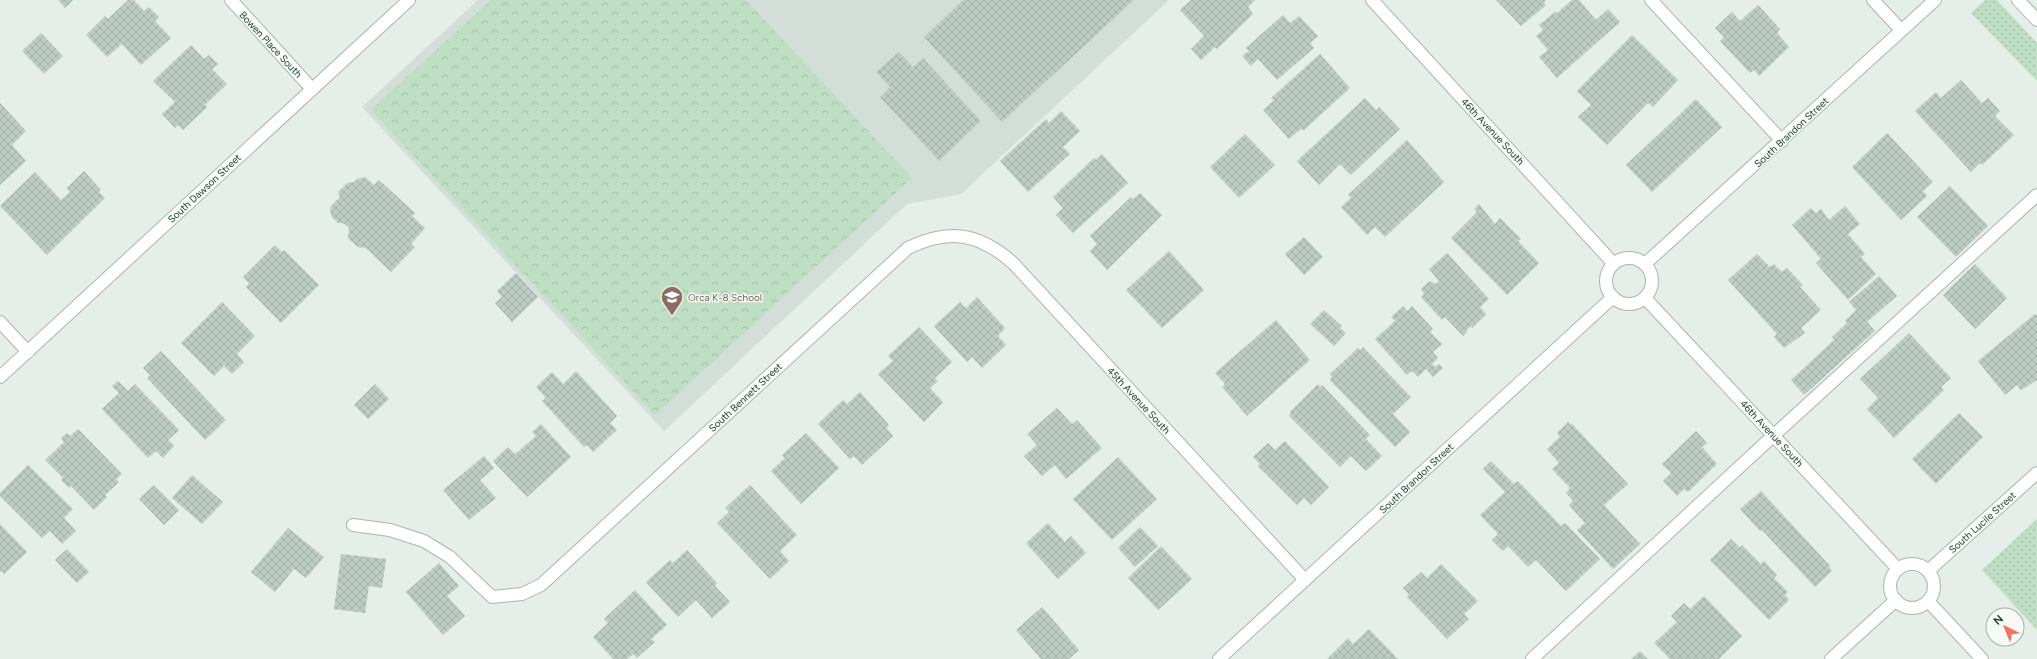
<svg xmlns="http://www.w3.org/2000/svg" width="2037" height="659" viewBox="0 0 2037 659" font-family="Figtree,sans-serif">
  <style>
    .built { fill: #d3ded8 }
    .park { fill: url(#park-crowns) }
    .garden { fill: url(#garden-dots) }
    .building { fill: url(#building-cross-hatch) }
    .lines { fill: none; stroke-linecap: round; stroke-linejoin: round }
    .minor-casing { stroke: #a7b7af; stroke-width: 14 }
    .minor { stroke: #fff; stroke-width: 12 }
    .labels { text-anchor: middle; stroke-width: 3; stroke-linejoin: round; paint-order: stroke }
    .street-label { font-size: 10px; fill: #234135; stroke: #f6faf7 }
    .education-label { font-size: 10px; fill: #785e54; stroke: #f6faf7; text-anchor: start }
  </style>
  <defs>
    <pattern id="park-crowns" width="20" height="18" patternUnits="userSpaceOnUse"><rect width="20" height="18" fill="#bedfc3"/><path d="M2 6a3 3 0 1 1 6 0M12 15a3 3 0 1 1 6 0" fill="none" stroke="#a3c1a8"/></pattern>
    <pattern id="garden-dots" width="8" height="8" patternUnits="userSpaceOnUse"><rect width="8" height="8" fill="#bedfc3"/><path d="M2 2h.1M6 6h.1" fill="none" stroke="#a3c1a8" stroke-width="1.8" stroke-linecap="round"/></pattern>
    <pattern id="building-cross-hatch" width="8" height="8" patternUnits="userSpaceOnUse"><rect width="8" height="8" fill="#bdccc4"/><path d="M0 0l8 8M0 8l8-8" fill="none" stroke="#a2b0a9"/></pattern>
  </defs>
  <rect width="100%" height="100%" fill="#e5eee9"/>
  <polygon class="built" points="478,0 1169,0 961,194 907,204 664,431 362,107"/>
  <polygon class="park" points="491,0 746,0 912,178 655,415 371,110"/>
  <g class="garden">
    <polygon points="1985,0 1997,0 2037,43 2037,81 1971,13"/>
    <polygon points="2037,519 2037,630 1982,570"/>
  </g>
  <g class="building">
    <polygon points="58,0 73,0 65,8"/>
    <polygon points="128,0 134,0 144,11 149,7 159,17 155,21 171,38 141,65 122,44 107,57 86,35 105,16 108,19"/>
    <polygon points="963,0 1134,0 1002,122 924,37"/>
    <polygon points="1191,0 1255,0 1248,7 1253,14 1217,49 1215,47 1201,60 1191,49 1204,36 1180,10"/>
    <polygon points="1496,0 1546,0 1544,2 1546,5 1521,26"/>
    <polygon points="1572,0 1579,0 1596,20 1608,9 1620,22 1557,78 1539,57 1548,50 1536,36 1543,30 1539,25 1555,12 1557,13"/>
    <polygon points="1758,5 1780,29 1777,33 1789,47 1759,76 1754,70 1750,73 1720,41 1724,37 1715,28 1732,12 1740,21"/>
    <polygon points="1283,15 1290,23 1299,16 1318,36 1310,43 1314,48 1277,80 1258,59 1251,66 1242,56 1249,51 1246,48"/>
    <polygon points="41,33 63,56 44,74 22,51"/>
    <polygon points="1632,35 1678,80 1653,107 1648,103 1607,145 1578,117 1591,105 1577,91"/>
    <polygon points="191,45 204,59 209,55 218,64 212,69 227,84 205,105 207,107 183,130 178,125 175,128 162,114 175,102 153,81"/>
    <polygon points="899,52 913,67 923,58 981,121 939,161 880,97 890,87 876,72"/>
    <polygon points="1320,54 1350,88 1304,130 1301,129 1289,139 1263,110 1274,100 1271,98"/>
    <polygon points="1961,80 1982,103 1988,98 2000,111 1995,116 2014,135 1982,165 1980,163 1971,172 1915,111 1936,92 1941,98"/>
    <polygon points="1365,98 1376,110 1379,107 1400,129 1351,175 1340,164 1319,185 1297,161"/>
    <polygon points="1696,99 1722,127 1652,192 1626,165"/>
    <polygon points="0,103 26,131 12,145 26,161 0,185"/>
    <polygon points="1061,111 1080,131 1063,147 1070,154 1028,192 1000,161 1046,119 1049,123"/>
    <polygon points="1887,133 1933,182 1923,191 1927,196 1901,220 1852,167"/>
    <polygon points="1245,134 1275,165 1239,198 1210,167"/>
    <polygon points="1407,140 1444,182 1385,237 1375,227 1367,235 1341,207 1351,198 1348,195"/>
    <polygon points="1102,154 1128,183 1073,233 1056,215 1063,208 1053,197 1094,158 1096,160"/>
    <polygon points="84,171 101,190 99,192 105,198 47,255 0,206 35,172 61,200 70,192 67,188"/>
    <polygon points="365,177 374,185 379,180 415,213 412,216 425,228 411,244 415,247 391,272 366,248 358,247 348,238 349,228 343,223 338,223 331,216 330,207 340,197 338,192 347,183 354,182 357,179"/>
    <polygon points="1950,186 1988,226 1956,257 1917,217"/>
    <polygon points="1140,193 1162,215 1107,270 1090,251 1097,244 1090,236 1131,197 1133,199"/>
    <polygon points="1479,204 1495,224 1500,218 1521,239 1518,241 1539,263 1507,295 1451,238 1477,212 1474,209"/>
    <polygon points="1845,206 1860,224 1848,234 1865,254 1861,257 1876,274 1848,300 1816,263 1821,259 1792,225 1811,208 1816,213 1821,209 1829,220"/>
    <polygon points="1304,237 1323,257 1304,275 1285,254"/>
    <polygon points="275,245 282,252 284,250 319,285 281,323 246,287 249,283 243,277"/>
    <polygon points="1169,251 1204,290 1162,328 1126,290"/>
    <polygon points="1447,253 1489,299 1480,307 1486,314 1472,328 1471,326 1466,331 1467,332 1463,336 1445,317 1442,320 1421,297 1424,294 1421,289 1430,281 1436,284 1439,281 1429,269"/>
    <polygon points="1757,254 1770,267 1774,264 1782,272 1787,268 1803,285 1800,287 1821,310 1801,328 1805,333 1784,348 1774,337 1777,334 1728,280"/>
    <polygon points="1975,264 2007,298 1975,329 1943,295"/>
    <polygon points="516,273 538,297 512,322 495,303 502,297 497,291"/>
    <polygon points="1879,276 1897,296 1867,322 1875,331 1804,395 1791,380 1834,340 1832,337 1847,323 1845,321 1856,310 1849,302"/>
    <polygon points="977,297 1005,328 998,336 1006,345 982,368 972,357 967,362 934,326 960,302 966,308"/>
    <polygon points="222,302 255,336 237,354 244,362 232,374 224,366 214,376 181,343"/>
    <polygon points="1403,306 1407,311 1412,306 1433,329 1430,332 1442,344 1433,352 1438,358 1432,364 1435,367 1439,364 1443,368 1433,377 1426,369 1418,377 1412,371 1407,375 1375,339 1395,321 1391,317"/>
    <polygon points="1324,310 1342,326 1340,328 1346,333 1334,346 1310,324"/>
    <polygon points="2035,314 2037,316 2037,380 2021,390 2017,385 2005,395 1978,361"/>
    <polygon points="1276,320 1310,360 1247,416 1222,387 1225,384 1215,373"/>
    <polygon points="919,327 952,362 935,378 938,381 930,388 943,402 924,422 878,374 893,361 888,356"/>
    <polygon points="1909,333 1951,378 1941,387 1944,390 1894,438 1867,409 1878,398 1860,379"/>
    <polygon points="1363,347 1411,397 1393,414 1410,432 1395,447 1330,380 1332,377 1330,374 1358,348 1360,350"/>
    <polygon points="161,351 226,420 205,440 147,378 150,375 143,368"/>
    <polygon points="576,371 617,416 610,423 617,430 593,452 587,445 584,447 542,401 546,398 536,387 552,372 563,384"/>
    <polygon points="118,381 128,391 135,384 179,430 168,440 174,446 163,458 156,451 148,458 102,409 119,393 112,386"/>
    <polygon points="375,384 389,399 368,419 354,405"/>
    <polygon points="1318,384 1320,387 1322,385 1370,435 1366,439 1382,456 1366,471 1351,456 1340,467 1289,416 1291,413 1290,412"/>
    <polygon points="860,392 889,425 886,428 893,436 862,465 854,456 850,459 818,424 843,400 847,404"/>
    <polygon points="1057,408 1072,424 1077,420 1102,448 1066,479 1055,465 1042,476 1024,456 1037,445 1027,434"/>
    <polygon points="1959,413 1983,437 1936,484 1912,459"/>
    <polygon points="1568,422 1571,425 1572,424 1628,484 1604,505 1640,544 1613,569 1577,530 1585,523 1569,505 1573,501 1566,493 1570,488 1552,469 1559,463 1547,449 1560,437 1557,433"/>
    <polygon points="541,424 571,457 527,497 493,461 508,447 515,454 536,436 532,432"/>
    <polygon points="78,429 122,474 116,479 119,482 105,495 107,497 94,510 71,486 69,488 61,480 63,478 45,460 64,442 61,438 67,433 70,436"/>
    <polygon points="1696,431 1707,443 1702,447 1717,464 1688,492 1684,489 1677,496 1663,481 1671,473 1662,464"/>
    <polygon points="806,433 839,468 801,504 771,471 785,458 782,455"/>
    <polygon points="1285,441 1329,487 1311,505 1304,498 1297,505 1258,466 1260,464 1253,457 1268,443 1275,450"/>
    <polygon points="484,456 494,468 480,480 496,498 469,520 443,490"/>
    <polygon points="1118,457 1157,499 1112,540 1073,499"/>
    <polygon points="1491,461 1514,484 1518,481 1561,526 1565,523 1600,559 1566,591 1536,560 1528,567 1508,546 1503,551 1492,540 1498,534 1480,515 1505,492 1483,469"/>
    <polygon points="28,465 73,509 64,518 76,531 62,544 50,531 42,538 0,496 0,493"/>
    <polygon points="192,475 223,502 202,524 172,498"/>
    <polygon points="154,485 179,510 164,525 139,499"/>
    <polygon points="750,485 797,535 780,551 789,561 770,579 717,523 729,512 725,508"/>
    <polygon points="1761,491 1830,566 1829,567 1832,571 1815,587 1762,530 1760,531 1740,509"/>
    <polygon points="1048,523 1065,542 1071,536 1086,553 1058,579 1026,543"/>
    <polygon points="0,524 27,552 4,574 2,571 0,573"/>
    <polygon points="1140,527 1158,546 1135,567 1118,548"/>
    <polygon points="288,528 324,557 306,578 294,569 275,592 251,572"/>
    <polygon points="1731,539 1740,548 1742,545 1761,564 1764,561 1777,575 1774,578 1788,592 1785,595 1789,600 1769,620 1710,560"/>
    <polygon points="1161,546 1192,579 1158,610 1128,578"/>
    <polygon points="67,549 89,572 77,583 55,560"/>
    <polygon points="687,550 717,583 715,586 730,602 712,618 696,600 678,617 646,582 670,560 673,563"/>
    <polygon points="341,554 386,559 382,588 369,586 365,613 334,609"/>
    <polygon points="439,563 459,586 447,596 465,616 443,635 406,592"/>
    <polygon points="1441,564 1478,601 1464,614 1469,619 1447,639 1407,597 1409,594 1403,588 1421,572 1427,578"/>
    <polygon points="635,590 667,625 651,639 655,642 637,658 633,654 627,659 613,659 593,637 608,623 604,619"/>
    <polygon points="1704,596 1742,636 1719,659 1670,659 1654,643 1677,622 1671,616 1684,603 1690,609"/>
    <polygon points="1042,607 1079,650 1069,659 1041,659 1016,630"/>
    <polygon points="1369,629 1398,659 1327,659 1348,638 1353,644"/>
    <polygon points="1640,651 1648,659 1631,659"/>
  </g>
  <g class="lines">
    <g class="minor-casing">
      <g id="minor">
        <polyline points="231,0 312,89"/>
        <polyline points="1372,0 1613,263"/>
        <polyline points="1651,0 1782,141"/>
        <polyline points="1873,0 1901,30"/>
        <polyline points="2018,0 2037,20"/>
        <circle cx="1629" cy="281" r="23"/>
        <polyline points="1646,263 1935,0"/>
        <polyline points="1645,298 1898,569"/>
        <polyline points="0,322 28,352"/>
        <polyline points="0,377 409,0"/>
        <path d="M353,525l37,5 34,11 26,16 42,40 30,-3 19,-9 367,-337c41,-20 71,-15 105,15l292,317"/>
        <circle cx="1912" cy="586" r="22"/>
        <polyline points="1928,571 2037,473"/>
        <polyline points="1928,601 1982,659"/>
        <polyline points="1219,659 1613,297"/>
        <polyline points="1532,659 1774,435 2037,195"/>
        <polyline points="1831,659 1896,600"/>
      </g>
    </g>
    <use href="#minor" class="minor"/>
  </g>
  <defs>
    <g id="school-pin" transform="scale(1.15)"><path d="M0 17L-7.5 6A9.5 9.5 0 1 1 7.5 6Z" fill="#8d6e63" stroke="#f6faf7"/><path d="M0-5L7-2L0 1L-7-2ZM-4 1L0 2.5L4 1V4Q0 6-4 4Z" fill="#fff"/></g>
  </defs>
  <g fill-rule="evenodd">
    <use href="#school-pin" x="672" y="297"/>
  </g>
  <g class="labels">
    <g class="street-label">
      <text transform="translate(271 44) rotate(47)" y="4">Bowen Place South</text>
      <text transform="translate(1493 131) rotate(47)" y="4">46th Avenue South</text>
      <text transform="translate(1791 132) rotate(-43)" y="4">South Brandon Street</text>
      <text transform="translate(204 188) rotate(-43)" y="4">South Dawson Street</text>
      <text transform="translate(745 397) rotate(-43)" y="4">South Bennett Street</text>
      <text transform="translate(1139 400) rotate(47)" y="4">45th Avenue South</text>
      <text transform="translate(1772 433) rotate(47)" y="4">46th Avenue South</text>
      <text transform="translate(1416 478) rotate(-43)" y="4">South Brandon Street</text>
      <text transform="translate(1982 522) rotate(-42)" y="4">South Lucile Street</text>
    </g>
    <g class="education-label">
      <text x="688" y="301">Orca K-8 School</text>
    </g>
  </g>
  <g transform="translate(2005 627) rotate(317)"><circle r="19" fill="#f6faf7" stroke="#a2b0a9"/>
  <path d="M0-3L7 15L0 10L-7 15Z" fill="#f4715d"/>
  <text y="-6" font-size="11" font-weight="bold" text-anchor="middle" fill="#234135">N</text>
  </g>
</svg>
